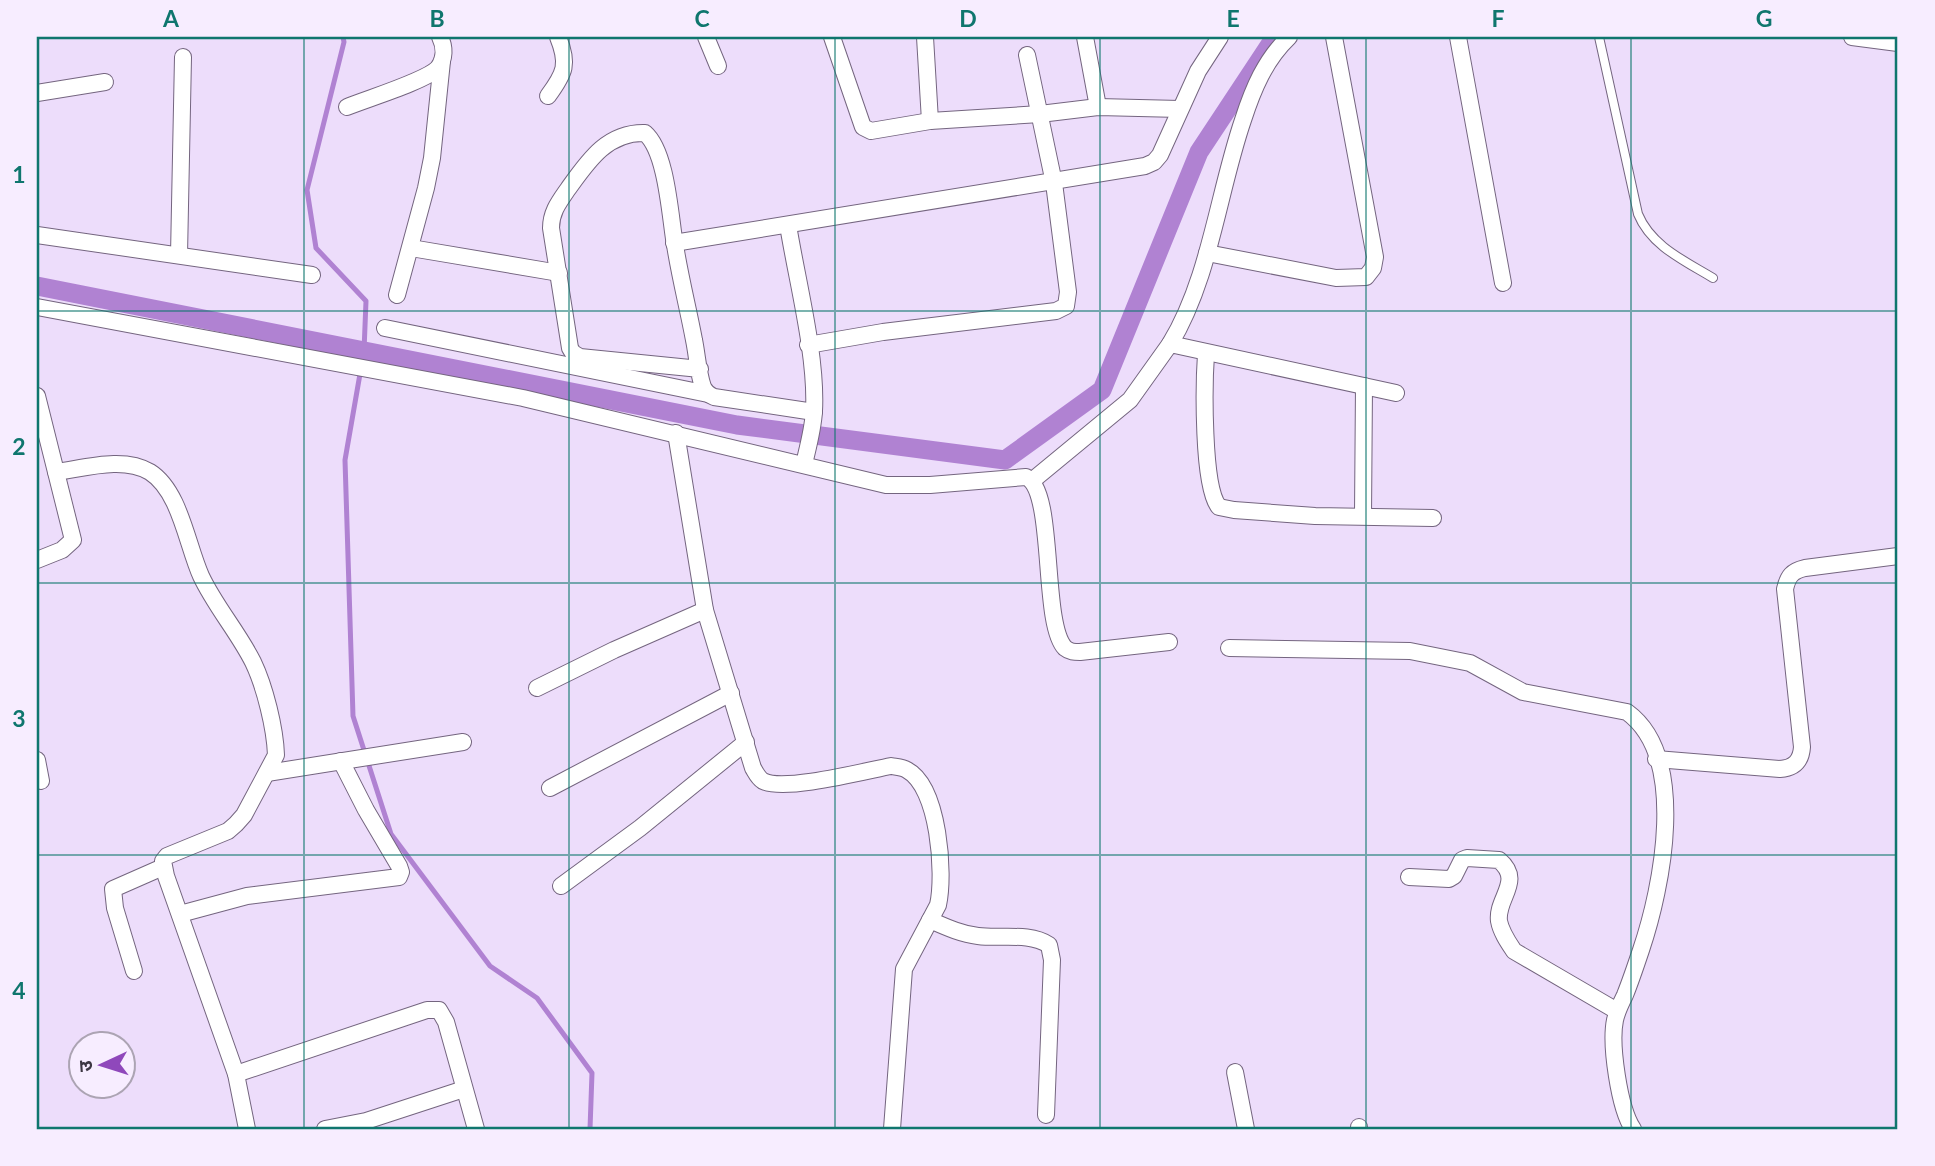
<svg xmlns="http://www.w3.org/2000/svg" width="1935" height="1166" viewBox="0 0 1935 1166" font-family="Lato,'Noto Sans Devanagari',sans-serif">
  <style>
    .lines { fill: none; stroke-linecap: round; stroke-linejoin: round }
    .stream { stroke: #b082d2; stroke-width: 5 }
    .canal { stroke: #b082d2; stroke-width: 19 }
    .lane-casing { stroke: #74657f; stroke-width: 10 }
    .street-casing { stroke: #74657f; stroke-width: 18 }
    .lane { stroke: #fff; stroke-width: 8 }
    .street { stroke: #fff; stroke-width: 16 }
    .grid { fill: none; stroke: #0f766e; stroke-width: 2; stroke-opacity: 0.55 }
    .neatline { fill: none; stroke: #0f766e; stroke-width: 2.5 }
    .grid-label { font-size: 23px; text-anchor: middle; font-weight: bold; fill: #0f766e }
  </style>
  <rect width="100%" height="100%" fill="#edddfb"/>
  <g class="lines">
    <polyline class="stream" points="343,37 344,42 307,190 316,248 366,301 364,351 345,460 353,716 391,834 490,966 537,998 592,1073 590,1129"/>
    <polyline class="canal" points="37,286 737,425 1005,460 1102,390 1199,152 1275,37"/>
    <g class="lane-casing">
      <path id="lane" d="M1599,37l39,177c13,32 47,47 75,64"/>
    </g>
    <g class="street-casing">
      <g id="street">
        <polyline points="706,37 718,66"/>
        <polyline points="832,37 863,127 871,131 930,121 1040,114 1098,107 1180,109"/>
        <polyline points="925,37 930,121"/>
        <polyline points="1085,37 1098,107"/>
        <polyline points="1458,37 1503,283"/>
        <polyline points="1852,37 1898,43"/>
        <polyline points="37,93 105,82"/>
        <path d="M548,96c17,-23 21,-32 10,-59"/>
        <path d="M347,107c19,-8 79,-26 91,-39 7,-9 7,-21 2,-31"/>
        <path d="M788,225c9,56 29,131 26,186 -1,18 -6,36 -10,53"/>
        <polyline points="37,235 312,275"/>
        <polyline points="674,243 1145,166 1154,162 1160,155 1198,71 1220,37"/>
        <polyline points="411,248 559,273"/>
        <polyline points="1207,253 1336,278 1366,277 1373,268 1375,257 1334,37"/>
        <polyline points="179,255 183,57"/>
        <polyline points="397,295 426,188 432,158 442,61"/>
        <path d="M37,307l486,91 363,87h44l96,-8c30,13 15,146 39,171 5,4 9,4 15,4l89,-10"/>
        <polyline points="385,328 708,394"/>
        <path d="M1170,344c40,-66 48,-151 73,-224 10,-31 22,-60 46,-83"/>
        <polyline points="808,345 883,332 1056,311 1066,306 1068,292 1054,183 1027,55"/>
        <path d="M1206,354c-2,28 -4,133 13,153l15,3 81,6 118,2"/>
        <path d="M700,369l-120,-12 -7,-4 -3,-5 -19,-120c0,-16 8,-26 17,-39 20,-28 39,-57 77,-56 22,19 25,84 30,112 5,32 13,63 19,95 3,14 4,33 9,47 3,6 6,8 11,10l100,15"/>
        <polyline points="37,396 73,540 62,550 37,560"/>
        <path d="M676,433l29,177 48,158c3,5 5,10 10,13 21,11 102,-10 128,-15 5,1 11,1 16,4 32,17 38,104 31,135l-34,64 -12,160"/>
        <path d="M56,472c29,-4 68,-16 94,0 30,19 37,73 51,104 14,30 37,56 52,86 12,25 22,66 23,93l-32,60 -8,9 -8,7 -61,25 -4,5 3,15 70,198 11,55"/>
        <polyline points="1033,480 1130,400 1170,344 1396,393"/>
        <polyline points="1363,516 1364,386"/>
        <path d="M1229,648l181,3 60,12 53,29 104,20c62,45 35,176 14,238 -5,15 -10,30 -16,45 -4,8 -8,16 -10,25 -5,24 4,88 18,109"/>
        <polyline points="537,688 614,650 705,610"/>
        <path d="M1656,759l124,10c14,-1 21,-8 22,-22l-17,-158c3,-13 7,-18 20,-21l93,-12"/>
        <polyline points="37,760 41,781"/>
        <polyline points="267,773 463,742"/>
        <polyline points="550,788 731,693"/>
        <path d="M1409,877l40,2 5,-3 8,-16 5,-2 32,2c25,21 -3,38 0,61 2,11 9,21 15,30l103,60"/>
        <polyline points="561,886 640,828 746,742"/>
        <polyline points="180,914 247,896 399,877 401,872 399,866 366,810 341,761"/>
        <path d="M930,920c16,7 31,14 48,16 23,3 51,-4 71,9l3,15 -6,155"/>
        <polyline points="134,971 115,908 113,889 163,867"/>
        <polyline points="1235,1072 1246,1129"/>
        <polyline points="236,1074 427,1010 439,1010 446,1022 476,1129"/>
        <polyline points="1359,1127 1359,1129"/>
        <polyline points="325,1129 366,1121 464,1089"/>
      </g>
    </g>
    <use href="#lane" class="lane"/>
    <use href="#street" class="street"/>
  </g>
  <path class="grid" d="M304,37v1092M569,37v1092M835,37v1092M1100,37v1092M1366,37v1092M1631,37v1092M37,311h1861M37,583h1861M37,855h1861"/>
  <rect width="1935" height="1166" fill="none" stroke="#f7edff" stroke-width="77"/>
  <g transform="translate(102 1065) rotate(266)"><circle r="33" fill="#f7edff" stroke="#aca4b3" stroke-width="2"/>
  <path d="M0-5L12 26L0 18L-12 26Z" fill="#8f48bb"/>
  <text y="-10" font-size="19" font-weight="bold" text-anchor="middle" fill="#3c3642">उ</text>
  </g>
  <rect x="38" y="38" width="1858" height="1090" class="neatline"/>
  <g class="grid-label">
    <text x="171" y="27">A</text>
    <text x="437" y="27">B</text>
    <text x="702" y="27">C</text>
    <text x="968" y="27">D</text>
    <text x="1233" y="27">E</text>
    <text x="1498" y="27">F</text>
    <text x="1764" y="27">G</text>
    <text x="19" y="183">1</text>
    <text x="19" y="455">2</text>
    <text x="19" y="727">3</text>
    <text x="19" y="999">4</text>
  </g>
</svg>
